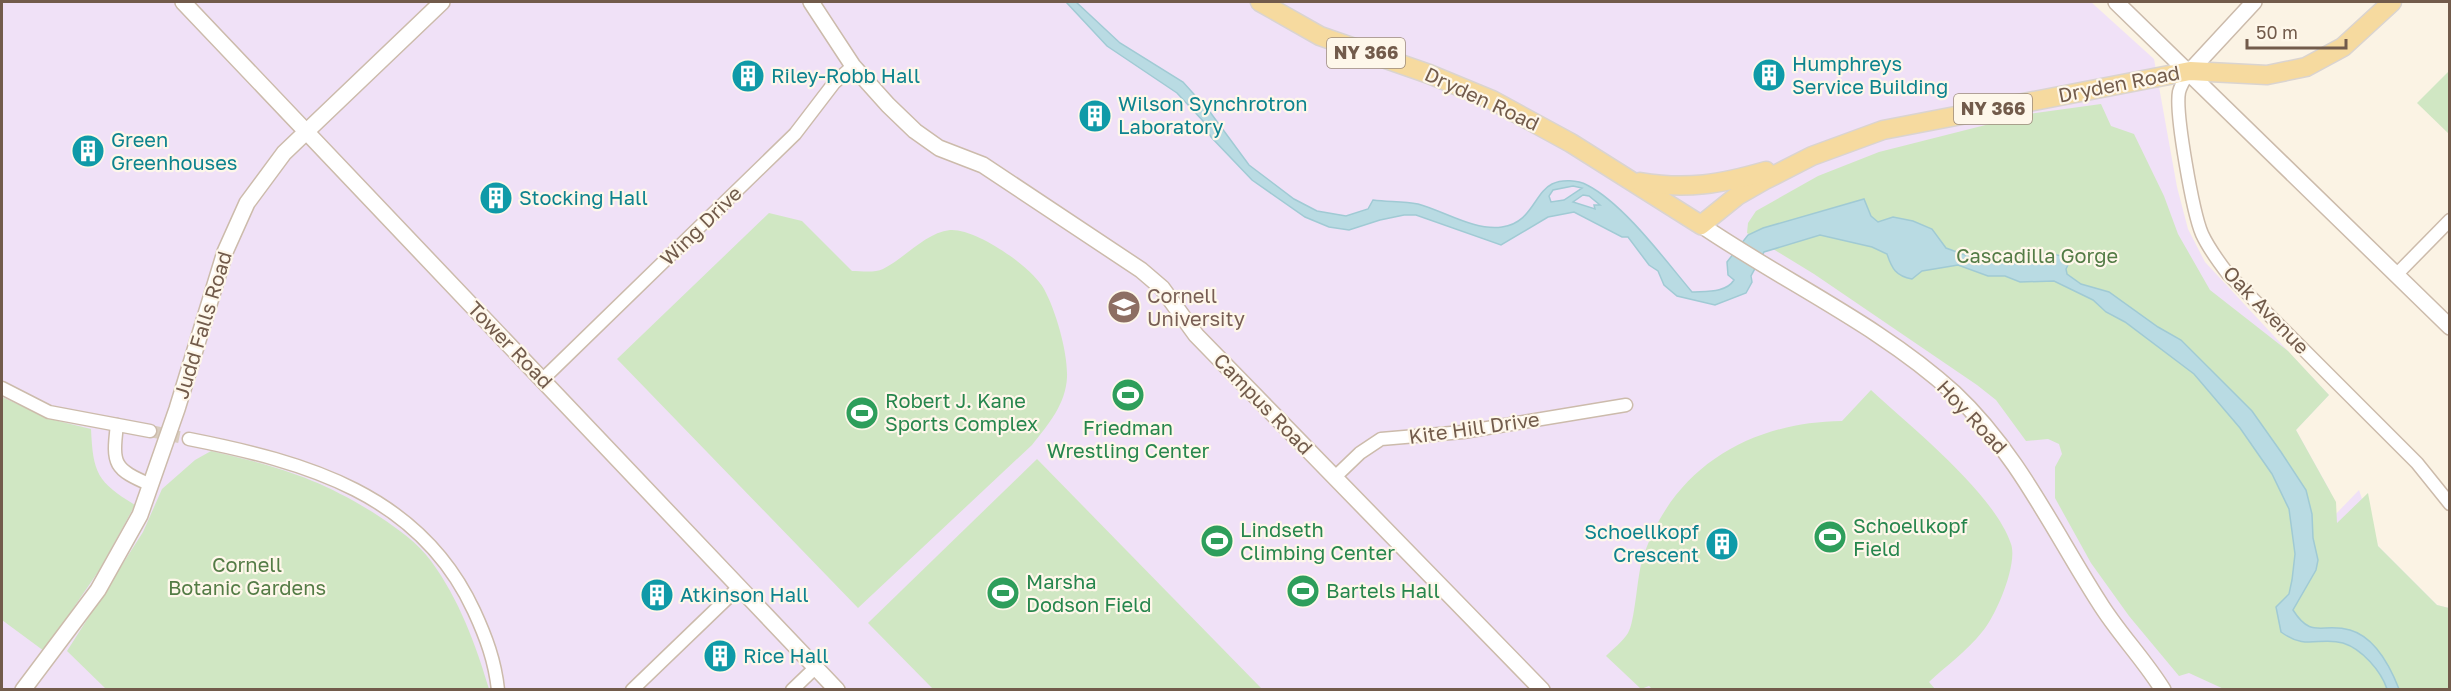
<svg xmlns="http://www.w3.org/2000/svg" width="2451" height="691" viewBox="0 0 2451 691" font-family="'Golos Text',sans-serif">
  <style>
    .education { fill: #f0e1f7 }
    .green { fill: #d0e7c3 }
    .water { fill: #b9dbe3; stroke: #a0cad4; stroke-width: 1.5; fill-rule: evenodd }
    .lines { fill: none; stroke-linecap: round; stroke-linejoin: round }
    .minor-tunnel { stroke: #d9cdbe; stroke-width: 12; stroke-dasharray: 12 6; stroke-linecap: butt }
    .minor-casing { stroke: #ccbbab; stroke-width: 15 }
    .tertiary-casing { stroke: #ccbbab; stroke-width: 18 }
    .primary-casing { stroke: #dad4d0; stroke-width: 21 }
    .minor { stroke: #fff; stroke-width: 12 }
    .tertiary { stroke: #fff; stroke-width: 15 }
    .primary { stroke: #f6da9f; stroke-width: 18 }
    .labels { text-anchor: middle; stroke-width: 4.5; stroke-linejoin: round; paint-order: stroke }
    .shield { fill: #fef7ea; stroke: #9c8a7b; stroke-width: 1.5 }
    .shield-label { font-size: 18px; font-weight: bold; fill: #725b4b }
    .culture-label { font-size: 20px; fill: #0d838f; stroke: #fef7ea; text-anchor: start }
    .street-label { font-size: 20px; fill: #725b4b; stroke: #fef7ea }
    .park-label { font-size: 20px; fill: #547c46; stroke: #fef7ea }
    .education-label { font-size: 20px; fill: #785e54; stroke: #fef7ea; text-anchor: start }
    .leisure-label { font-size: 20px; fill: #27864d; stroke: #fef7ea; text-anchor: start }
  </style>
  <rect width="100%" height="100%" fill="#fbf3e4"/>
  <polygon class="education" points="2,2 2091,2 2154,59 2177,187 2188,229 2205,262 2329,395 2296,430 2330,491 2333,517 2359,490 2378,546 2437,605 2449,608 2449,689 2,689"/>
  <g class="green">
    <polygon points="2449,71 2449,134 2417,103"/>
    <polygon points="2101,104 2111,126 2134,134 2164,196 2178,234 2210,290 2288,351 2329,395 2296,430 2336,502 2337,523 2368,493 2378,546 2437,605 2449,608 2449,689 2226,690 2189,673 2179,676 2129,616 2091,563 2055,498 2055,467 2062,454 2059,444 2048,439 2026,441 1996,400 1977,385 1814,274 1747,233 1748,223 1756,211 1818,176 1879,152 2029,114"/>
    <path d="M769,213l33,8 50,50c9,0 23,2 31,-2 22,-11 42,-36 67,-39 26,-2 82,37 94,59 12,22 24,64 23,88 -1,27 -19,48 -35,68l-174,163 -241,-249z"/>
    <path d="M1871,390c40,37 123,103 140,154 7,20 -15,72 -29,88 -15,19 -36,34 -53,50l6,7 -282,1 -4,-4 -8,3 -35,-33c7,-7 17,-15 22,-23 7,-11 9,-56 14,-72 28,-92 107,-139 200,-140z"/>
    <path d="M2,397l48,22 41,10c2,44 6,53 44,76l-35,64 -56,82 -42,-31z"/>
    <path d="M211,451c66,15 111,28 169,66 18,12 38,26 51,44 28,38 45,84 58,128h-383l-39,-38 76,-119 19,-43 33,-29z"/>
    <polygon points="1037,459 1262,689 933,689 868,623"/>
  </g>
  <path class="water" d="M1066,2h10l44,41 63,39 27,30 39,53 45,34 23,12 29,5 22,-7 5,-9c16,2 30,1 45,4 26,7 56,27 84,23 30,-4 32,-34 50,-43 10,-5 26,-4 35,1 37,19 78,75 105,107 14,-1 34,1 42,-12l-6,-5 -1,-13 21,-27 15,-7 101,-29 7,17 7,6 15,-5 20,4 19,8 14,19 19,7 32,8 29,1c17,-13 25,-12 45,-5l-5,10 1,5 14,10 28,8 49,35 23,13 71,71 29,41 25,38 6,24 1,24 5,22 -2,10 -23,40c19,30 29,12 57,20 25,7 40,36 49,59h-12c-6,-18 -25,-40 -44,-46 -24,-7 -36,8 -62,-11l-5,-25 13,-13 3,-14 3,-26 -6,-45 -17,-35 -32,-46 -46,-54 -69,-52 -19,-10 -13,-12 -39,-19 -34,1 -15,-6h-17l-30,-11 -36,6 -10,8c-16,-3 -20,-10 -25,-25l-15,-7 -52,-12 -56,17 -13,24 1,6 -6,11 -31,12 -38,-9 -13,-11 -6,-14 -9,-6 -21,-28h-6l-48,-25 -26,5 -47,28 -85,-30h-12l-24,5 -31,10 -20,-3 -24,-10 -53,-37 -41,-43 -8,-16 -26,-28 -70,-47zM1573,186l9,2 -18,12 -13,2 -2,-6 4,-6zM1583,195l6,1 11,9h-6l1,4 -22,-7z"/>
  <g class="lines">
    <polyline class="minor-tunnel" points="150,431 189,439"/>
    <g class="minor-casing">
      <g id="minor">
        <path d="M2190,71c-4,6 -9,13 -11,21 -4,21 14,121 23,142 7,15 16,27 26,40l189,189 33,41"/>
        <polyline points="2397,274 2450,220"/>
        <polyline points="543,379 795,134 834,83 853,66"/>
        <polyline points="2,388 49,412 150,431"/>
        <path d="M117,425c-5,40 -3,44 34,60"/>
        <path d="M189,439c117,23 231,55 285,172 12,26 21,50 24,79"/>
        <polyline points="1335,477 1360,453 1381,439 1463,432 1626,405"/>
        <polyline points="632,690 739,587"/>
        <polyline points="792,690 816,667"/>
      </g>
    </g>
    <g class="tertiary-casing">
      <g id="tertiary">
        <polyline points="183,2 837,690"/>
        <polyline points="811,2 853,66 888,105 915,131 939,148 983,165 1141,270 1162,288 1196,335 1542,690"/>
        <polyline points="2116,2 2450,327"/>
        <polyline points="2190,71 2254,2"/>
        <path d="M1701,225c82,56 180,101 253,168 63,59 99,137 145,209 19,31 45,57 64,88"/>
        <polyline points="23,690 98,590 140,515 177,409 225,252 247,203 284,153 442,2"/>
      </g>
    </g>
    <g class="primary-casing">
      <g id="primary">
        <polyline points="1260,2 1320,36 1429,74 1492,100 1571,143 1701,225 1737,196 1765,180 1812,156 1883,130 2190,71 2267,75 2306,67 2343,47 2392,2"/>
        <path d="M1640,182c47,8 81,2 126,-11"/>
      </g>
    </g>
    <use href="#minor" class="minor"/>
    <use href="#tertiary" class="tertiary"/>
    <use href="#primary" class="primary"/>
  </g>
  <defs>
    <g id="building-disc" transform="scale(1.725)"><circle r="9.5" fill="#0f9aa8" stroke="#fef7ea"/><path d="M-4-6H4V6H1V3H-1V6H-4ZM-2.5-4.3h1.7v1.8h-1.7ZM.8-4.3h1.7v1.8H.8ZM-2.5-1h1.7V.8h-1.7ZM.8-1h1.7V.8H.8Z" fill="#fff"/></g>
    <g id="university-disc" transform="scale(1.725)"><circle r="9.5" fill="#8d6e63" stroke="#fef7ea"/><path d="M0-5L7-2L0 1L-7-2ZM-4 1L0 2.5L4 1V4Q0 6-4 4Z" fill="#fff"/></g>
    <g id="stadium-disc" transform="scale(1.725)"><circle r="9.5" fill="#2e9e5b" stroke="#fef7ea"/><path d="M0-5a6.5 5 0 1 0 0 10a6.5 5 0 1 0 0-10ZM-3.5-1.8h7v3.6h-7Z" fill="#fff"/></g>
  </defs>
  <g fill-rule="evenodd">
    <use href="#building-disc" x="1769" y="75"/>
    <use href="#building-disc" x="748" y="76"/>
    <use href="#building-disc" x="1095" y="116"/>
    <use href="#building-disc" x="88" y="151"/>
    <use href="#building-disc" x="496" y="198"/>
    <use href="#university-disc" x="1124" y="307"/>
    <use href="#stadium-disc" x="1128" y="395"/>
    <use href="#stadium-disc" x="862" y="413"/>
    <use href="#stadium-disc" x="1830" y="537"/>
    <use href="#stadium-disc" x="1217" y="541"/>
    <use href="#building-disc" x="1722" y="544"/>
    <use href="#stadium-disc" x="1303" y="591"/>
    <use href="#stadium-disc" x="1003" y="593"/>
    <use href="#building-disc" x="657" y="595"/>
    <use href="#building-disc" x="720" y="656"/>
  </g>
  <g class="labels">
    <g class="shield">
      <rect x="1327" y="38" width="78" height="30" rx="4.5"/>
      <rect x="1954" y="94" width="78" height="30" rx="4.5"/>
    </g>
    <g class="shield-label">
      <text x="1366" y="59">NY 366</text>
      <text x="1993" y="115">NY 366</text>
    </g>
    <g class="culture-label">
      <text x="1792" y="71">Humphreys<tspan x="1792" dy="23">Service Building</tspan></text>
      <text x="771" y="83">Riley-Robb Hall</text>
      <text x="1118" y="111">Wilson Synchrotron<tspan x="1118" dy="23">Laboratory</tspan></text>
      <text x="111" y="147">Green<tspan x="111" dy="23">Greenhouses</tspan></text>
      <text x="519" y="205">Stocking Hall</text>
      <text x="1699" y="539" text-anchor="end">Schoellkopf<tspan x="1699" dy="23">Crescent</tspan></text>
      <text x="680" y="602">Atkinson Hall</text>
      <text x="743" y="663">Rice Hall</text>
    </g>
    <g class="street-label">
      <text transform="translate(2119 84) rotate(-11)" y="7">Dryden Road</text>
      <text transform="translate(1482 99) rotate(25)" y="7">Dryden Road</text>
      <text transform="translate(701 226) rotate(-44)" y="7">Wing Drive</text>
      <text transform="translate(2266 310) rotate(46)" y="7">Oak Avenue</text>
      <text transform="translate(203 325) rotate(-73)" y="7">Judd Falls Road</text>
      <text transform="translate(510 345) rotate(46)" y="7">Tower Road</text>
      <text transform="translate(1263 404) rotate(46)" y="7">Campus Road</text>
      <text transform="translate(1972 417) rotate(47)" y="7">Hoy Road</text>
      <text transform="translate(1474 428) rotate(-8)" y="7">Kite Hill Drive</text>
    </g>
    <g class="park-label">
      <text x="2037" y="263">Cascadilla Gorge</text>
      <text x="247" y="572">Cornell<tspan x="247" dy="23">Botanic Gardens</tspan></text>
    </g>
    <g class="education-label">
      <text x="1147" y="303">Cornell<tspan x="1147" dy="23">University</tspan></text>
    </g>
    <g class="leisure-label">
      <text x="885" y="408">Robert J. Kane<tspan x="885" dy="23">Sports Complex</tspan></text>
      <text x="1128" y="435" text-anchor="middle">Friedman<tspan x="1128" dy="23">Wrestling Center</tspan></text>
      <text x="1853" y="533">Schoellkopf<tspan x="1853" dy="23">Field</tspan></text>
      <text x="1240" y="537">Lindseth<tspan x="1240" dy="23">Climbing Center</tspan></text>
      <text x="1026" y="589">Marsha<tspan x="1026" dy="23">Dodson Field</tspan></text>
      <text x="1326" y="598">Bartels Hall</text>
    </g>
  </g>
  <rect width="2451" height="691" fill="none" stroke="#725b4b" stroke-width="6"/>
  <path d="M2247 39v9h99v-9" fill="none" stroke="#725b4b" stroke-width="3"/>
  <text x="2256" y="39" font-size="18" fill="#725b4b" stroke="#fef7ea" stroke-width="4.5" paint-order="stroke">50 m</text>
</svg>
